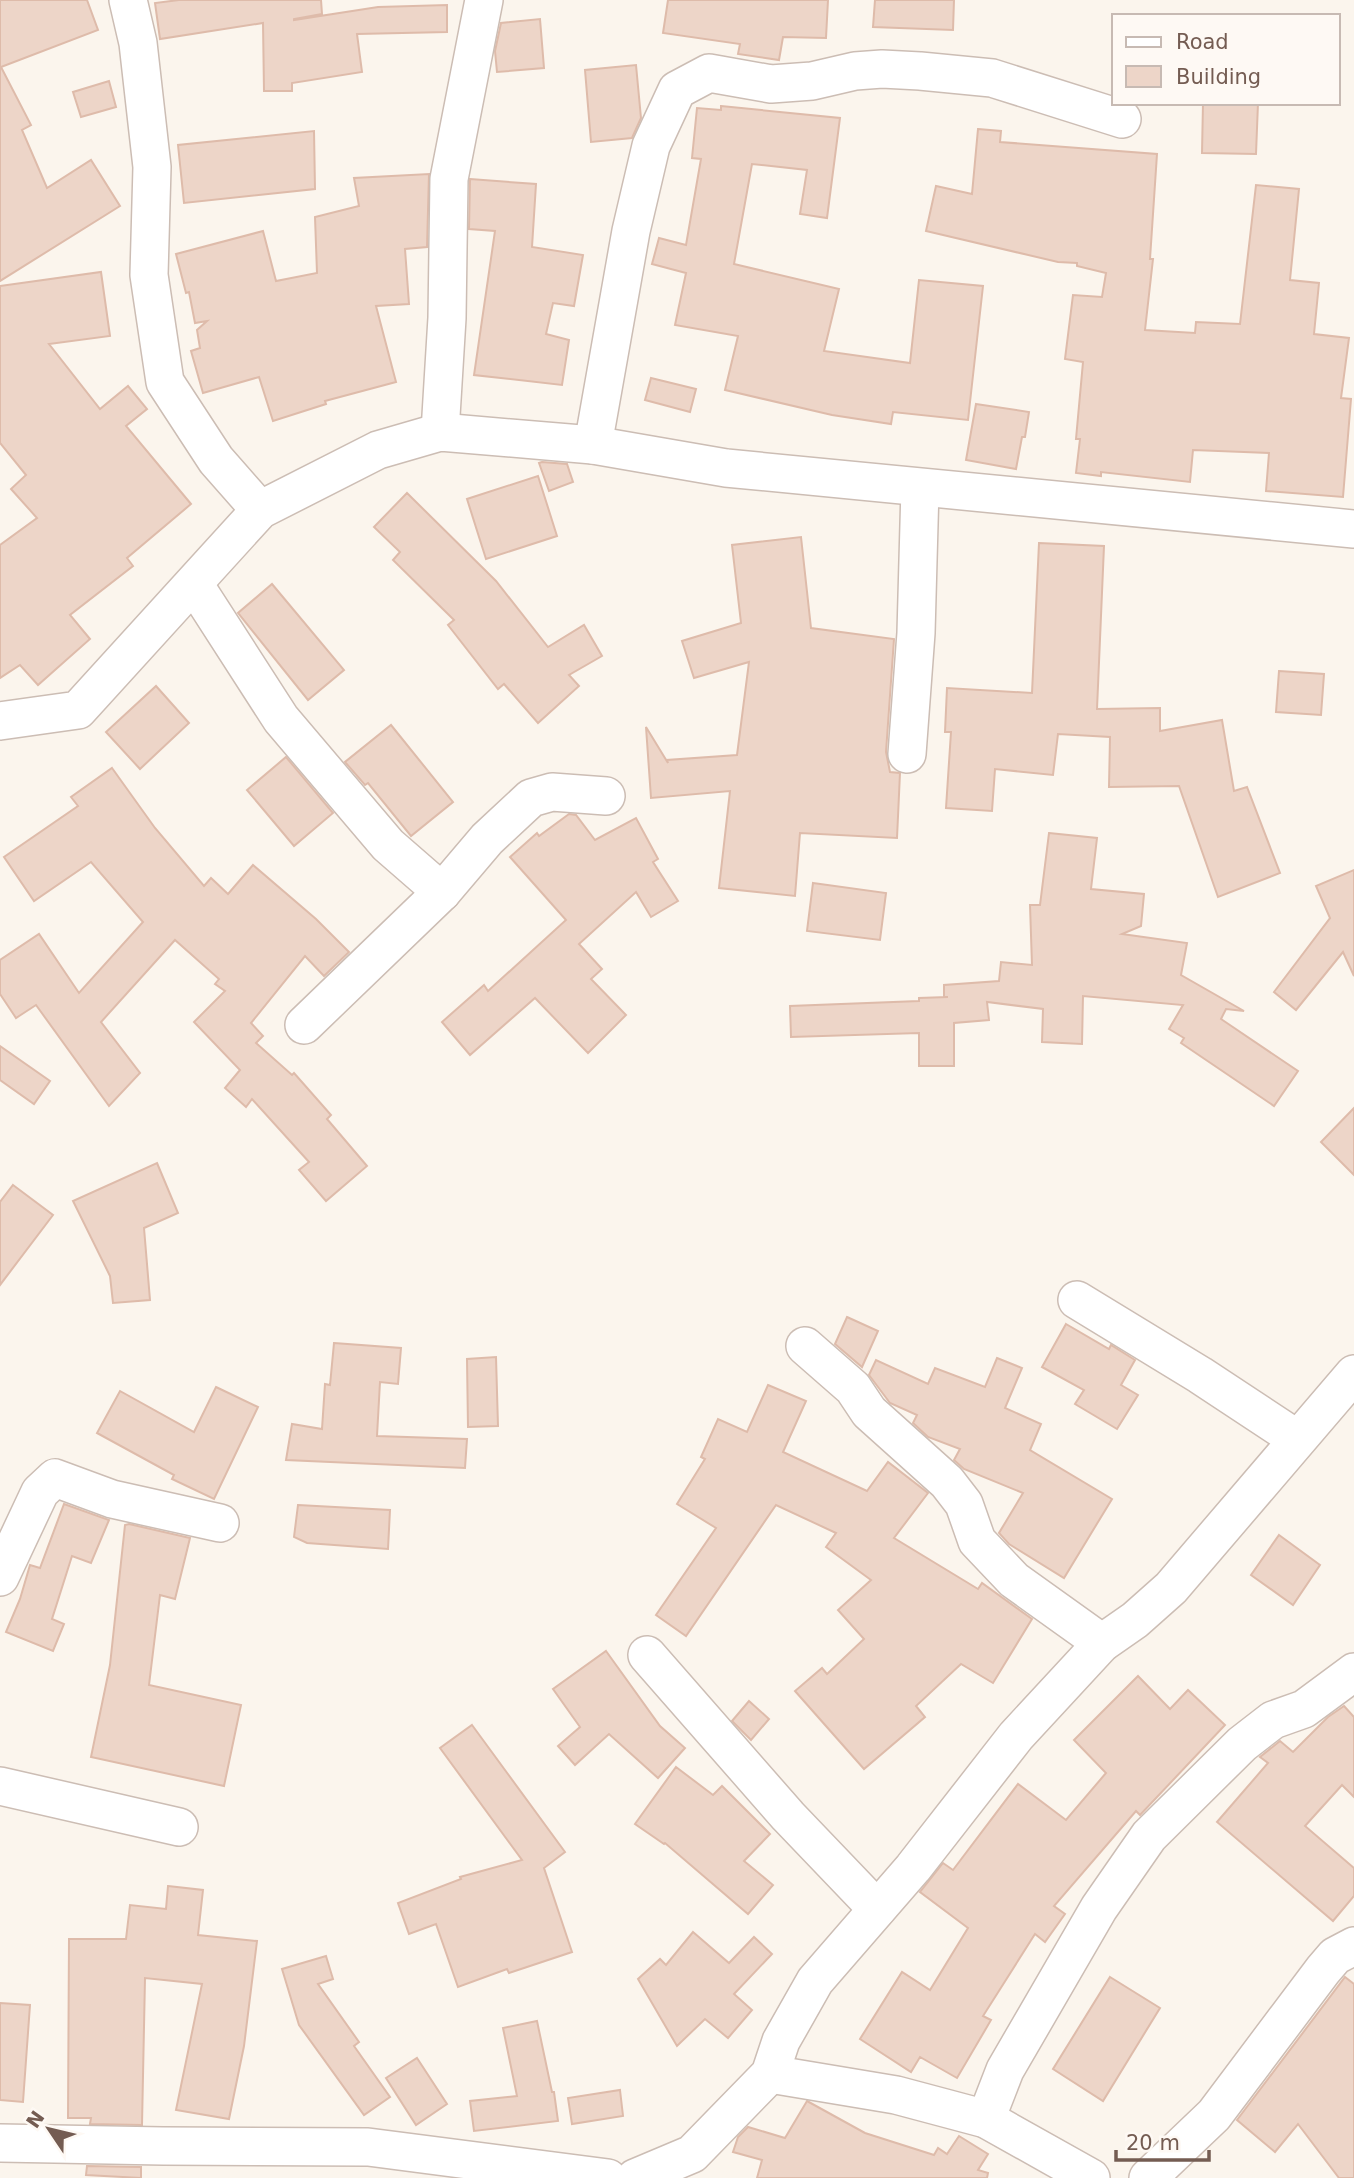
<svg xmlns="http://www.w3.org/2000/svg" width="1354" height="2178" viewBox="0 0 1354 2178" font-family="'DejaVu Sans',sans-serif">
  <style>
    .building { fill: #edd5c8; stroke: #debbaa; stroke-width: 2 }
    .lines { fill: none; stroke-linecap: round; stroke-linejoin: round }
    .minor-casing { stroke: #ccbdb4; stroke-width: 40 }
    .minor { stroke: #fff; stroke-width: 37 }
  </style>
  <rect width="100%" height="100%" fill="#fbf5ed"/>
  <g class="building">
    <polygon points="0,0 87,0 98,30 1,67 31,125 22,130 47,188 91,160 120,206 0,281"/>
    <polygon points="179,0 321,0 322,14 294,19 294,20 378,7 447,5 447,32 357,34 362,72 292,83 292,91 264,91 263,23 160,39 155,3"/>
    <polygon points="668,0 828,0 826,38 783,37 779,60 738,54 740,44 663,33"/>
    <polygon points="875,0 954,0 953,30 873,27"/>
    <polygon points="540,19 544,68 497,72 495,51 501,23"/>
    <polygon points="636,65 641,118 632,138 591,142 585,70"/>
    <polygon points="109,81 116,107 81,117 73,92"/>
    <polygon points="1203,103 1258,103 1256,154 1202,153"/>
    <polygon points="721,106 840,118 827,218 800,214 807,170 752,164 734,264 839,289 824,351 910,363 919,280 983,286 968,420 893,412 891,424 832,415 725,390 738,336 675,325 686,273 652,264 659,238 686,245 701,159 692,158 697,108 721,110"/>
    <polygon points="978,129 1001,131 1000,142 1157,154 1150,259 1153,259 1145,330 1195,333 1196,322 1240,324 1256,185 1299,189 1290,280 1319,283 1314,334 1349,338 1341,398 1351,399 1343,497 1266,491 1269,453 1193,450 1190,482 1101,472 1101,476 1076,473 1080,439 1076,439 1083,362 1065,359 1073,295 1102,297 1106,273 1077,266 1077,263 1058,262 926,231 936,186 972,194"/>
    <polygon points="314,131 315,189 184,203 178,145"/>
    <polygon points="429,174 427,247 405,249 409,304 376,306 396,382 325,401 326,404 273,421 259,377 203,393 191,351 200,348 197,330 207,321 195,323 189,292 186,293 176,254 263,231 276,281 317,273 315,217 359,206 354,178"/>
    <polygon points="470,179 536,184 532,247 583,255 574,306 553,303 546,334 569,340 562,385 474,375 495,231 469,229"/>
    <polygon points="101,272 110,336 49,344 100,409 128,386 147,409 126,426 191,504 127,558 133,566 70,615 90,639 38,685 20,665 0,678 0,545 37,518 11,489 26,475 0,443 0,286"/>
    <polygon points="651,378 696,389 690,412 645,400"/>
    <polygon points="976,404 1029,412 1025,437 1022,437 1016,469 966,460"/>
    <polygon points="542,462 567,464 573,482 549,491 539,463"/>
    <polygon points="538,476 557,536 486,559 467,499"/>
    <polygon points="407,493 496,581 548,647 584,625 602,656 569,675 579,686 538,723 504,684 498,689 448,625 454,620 393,560 400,552 374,527"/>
    <polygon points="801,537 811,628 894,639 886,752 890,772 900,773 897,838 800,833 795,896 719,888 730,791 651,798 646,727 668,763 667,760 737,755 749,662 694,678 682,641 741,623 732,545"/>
    <polygon points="1039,543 1104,546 1097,709 1160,708 1160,731 1222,720 1234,791 1247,787 1280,873 1218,897 1179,786 1109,787 1110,737 1058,734 1053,775 995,769 992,811 946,808 951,732 945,732 947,688 1032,693"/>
    <polygon points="272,584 344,670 308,700 238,613"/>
    <polygon points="1279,671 1324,674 1321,715 1276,712"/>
    <polygon points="156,686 189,723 140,769 106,732"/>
    <polygon points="391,725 453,802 411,836 368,783 365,785 345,762"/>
    <polygon points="286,757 333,813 294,846 247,790"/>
    <polygon points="112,768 155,828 204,886 211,878 228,894 253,865 316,919 349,952 324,976 305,956 251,1023 263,1036 256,1043 292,1075 294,1073 331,1115 327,1119 367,1166 326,1201 299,1170 309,1162 252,1099 246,1107 225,1088 240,1070 194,1022 225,991 215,984 219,979 175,940 101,1022 140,1073 109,1106 36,1005 16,1018 0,994 0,960 39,934 79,993 143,922 91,862 34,901 4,857 78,806 71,797"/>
    <polygon points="569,814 576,815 595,840 636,818 658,859 653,862 678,901 651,917 636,892 579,944 602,969 591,979 626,1015 588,1053 535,998 470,1055 442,1022 484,985 488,991 566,920 510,857 537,833 539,836"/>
    <polygon points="1049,833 1097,838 1091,889 1144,894 1141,926 1122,934 1187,943 1181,975 1244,1011 1226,1009 1221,1019 1298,1071 1274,1106 1181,1043 1184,1038 1169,1029 1183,1005 1083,996 1082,1044 1042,1042 1043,1009 987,1002 989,1020 954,1023 954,1066 919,1066 919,1033 791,1037 790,1006 919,1001 919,998 948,997 944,997 944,985 999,981 1001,962 1032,965 1030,905 1040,905"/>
    <polygon points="1354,870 1354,976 1343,952 1296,1010 1274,992 1330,918 1316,886"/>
    <polygon points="813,883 886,893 880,940 807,931"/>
    <polygon points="0,1046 50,1081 34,1104 0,1080"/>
    <polygon points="1354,1108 1354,1175 1321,1142"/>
    <polygon points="157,1163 178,1213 144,1228 150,1300 113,1303 110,1276 73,1201"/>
    <polygon points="13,1185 53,1215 0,1285 0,1202"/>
    <polygon points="847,1317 878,1331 862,1367 835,1344"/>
    <polygon points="1066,1324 1109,1349 1111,1345 1135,1360 1121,1385 1138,1395 1117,1429 1075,1404 1084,1390 1042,1367"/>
    <polygon points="334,1343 401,1348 398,1384 380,1382 377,1436 467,1439 465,1468 286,1460 292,1424 322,1429 325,1384 330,1385"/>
    <polygon points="496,1357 498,1426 468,1427 467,1359"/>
    <polygon points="997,1358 1022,1368 1005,1408 1041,1424 1030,1450 1112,1499 1064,1578 1009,1544 999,1533 1023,1493 964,1469 954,1460 960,1449 928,1437 913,1423 917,1415 890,1403 869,1375 876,1360 928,1384 935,1368 985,1387"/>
    <polygon points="768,1385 806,1401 783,1452 867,1491 888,1462 928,1493 894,1538 978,1589 982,1583 1032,1619 993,1683 961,1664 916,1706 925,1717 864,1769 795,1691 822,1668 827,1674 864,1639 838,1610 871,1580 826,1547 836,1533 776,1505 686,1636 656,1615 716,1528 677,1504 705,1459 701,1457 718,1419 747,1432"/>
    <polygon points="216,1387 258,1407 214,1499 172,1479 174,1475 97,1433 120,1391 194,1432"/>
    <polygon points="64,1504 109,1520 91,1563 72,1556 52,1619 64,1624 53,1651 6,1632 20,1599 30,1565 40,1568"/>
    <polygon points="298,1505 390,1510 388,1549 307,1543 294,1537"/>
    <polygon points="129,1524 190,1538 175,1599 160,1595 149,1685 241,1705 224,1786 91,1757 110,1665 125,1525"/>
    <polygon points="1279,1535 1320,1565 1293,1605 1251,1575"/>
    <polygon points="606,1651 660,1726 685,1748 658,1778 609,1734 575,1765 558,1746 580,1727 553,1689"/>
    <polygon points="1138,1676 1170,1709 1188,1690 1225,1725 1140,1815 1136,1811 1054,1906 1065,1914 1045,1942 1035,1934 983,2016 991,2020 957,2078 920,2057 911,2072 860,2039 902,1972 930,1990 968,1928 920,1892 943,1863 953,1870 1018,1784 1066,1820 1106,1773 1074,1740"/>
    <polygon points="749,1701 769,1719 751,1740 732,1721"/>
    <polygon points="1344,1706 1354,1717 1354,1797 1342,1785 1305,1826 1354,1868 1354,1896 1333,1921 1217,1822 1268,1763 1260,1757 1280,1741 1293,1752 1328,1717"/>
    <polygon points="472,1725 565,1852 544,1868 572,1952 509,1973 507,1969 458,1987 436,1924 409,1934 398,1903 461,1879 460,1877 522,1860 440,1748"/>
    <polygon points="676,1767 713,1795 722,1786 770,1834 744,1861 773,1885 748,1914 665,1843 664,1844 635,1824"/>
    <polygon points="168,1886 203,1890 198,1935 257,1941 244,2046 229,2119 176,2110 202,1984 145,1978 142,2125 90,2124 91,2118 68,2118 69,1939 126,1939 130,1905 166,1909"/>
    <polygon points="693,1932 729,1963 754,1937 772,1954 734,1994 752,2010 728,2038 705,2019 677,2046 638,1979 660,1959 666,1965"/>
    <polygon points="326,1956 333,1979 318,1984 359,2042 354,2046 390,2097 364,2115 299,2025 282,1969"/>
    <polygon points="1110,1977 1160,2008 1103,2101 1053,2069"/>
    <polygon points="1345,1977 1354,1984 1354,2178 1339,2178 1298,2124 1275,2152 1237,2120"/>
    <polygon points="0,2003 30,2005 23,2102 0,2100"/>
    <polygon points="537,2021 552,2092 554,2092 558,2121 474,2131 470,2101 517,2096 503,2028"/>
    <polygon points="417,2058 447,2104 416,2125 386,2078"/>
    <polygon points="620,2090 623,2116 572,2124 568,2098"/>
    <polygon points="807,2101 865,2133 934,2155 938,2148 947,2154 959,2136 988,2154 978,2170 988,2173 987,2178 757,2178 762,2160 733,2152 738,2137 748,2127 785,2138"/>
    <polygon points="87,2166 141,2167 141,2178 86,2175"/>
  </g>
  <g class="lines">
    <g class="minor-casing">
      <g id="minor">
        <polyline points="128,0 138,43 152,167 149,275 165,382 216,460 260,510"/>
        <polyline points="440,432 447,318 449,179 484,0"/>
        <polyline points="593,445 631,231 651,146 677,90 709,73 771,84 812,81 855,71 882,69 920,71 992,78 1122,119"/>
        <polyline points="194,584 281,719 388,845 442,892"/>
        <polyline points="0,721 78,710 260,510 378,450 440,432 593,445 726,468 1354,529"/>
        <polyline points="907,754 916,633 920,488"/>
        <polyline points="304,1025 442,892 487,839 531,798 552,792 606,796"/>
        <polyline points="1077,1300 1200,1375 1297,1439"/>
        <polyline points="805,1346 853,1388 869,1412 947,1482 964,1504 977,1541 1014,1580 1102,1643"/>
        <polyline points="0,1577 40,1492 55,1478 112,1499 220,1523"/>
        <polyline points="647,1655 788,1816 877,1909"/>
        <polyline points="0,1786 179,1827"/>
        <polyline points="770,2074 896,2095 986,2119 1091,2178"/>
        <polyline points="986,2119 1005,2070 1099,1908 1149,1836 1242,1744 1273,1720 1304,1709 1354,1672"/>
        <polyline points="0,2143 163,2146 368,2147 608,2178"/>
        <polyline points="635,2178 692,2154 770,2074 781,2041 815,1981 913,1868 1016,1736 1102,1643 1135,1620 1171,1588 1354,1374"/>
        <polyline points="1148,2178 1214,2115 1323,1970 1335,1956 1354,1946"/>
      </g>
    </g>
    <use href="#minor" class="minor"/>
  </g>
  <rect x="1112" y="14" width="228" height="91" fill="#fef9f4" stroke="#c7bab3" stroke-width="2"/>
  <rect x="1126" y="37" width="35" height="10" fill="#ffffff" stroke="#c7bab3" stroke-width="2"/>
  <text x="1176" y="49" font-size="21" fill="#745c52">Road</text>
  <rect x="1126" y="66" width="35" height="21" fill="#edd5c8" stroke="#c7bab3" stroke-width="2"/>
  <text x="1176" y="84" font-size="21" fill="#745c52">Building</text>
  <g transform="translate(49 2129) rotate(305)" stroke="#fef9f4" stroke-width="5" paint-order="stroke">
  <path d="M0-5L12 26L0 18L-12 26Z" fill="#745c52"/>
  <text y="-10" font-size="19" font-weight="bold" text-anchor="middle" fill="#745c52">N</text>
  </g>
  <path d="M1116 2150v10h93v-10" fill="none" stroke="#745c52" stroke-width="3.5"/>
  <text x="1126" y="2150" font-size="21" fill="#745c52" stroke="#fef9f4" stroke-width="5" paint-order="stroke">20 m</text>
</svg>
